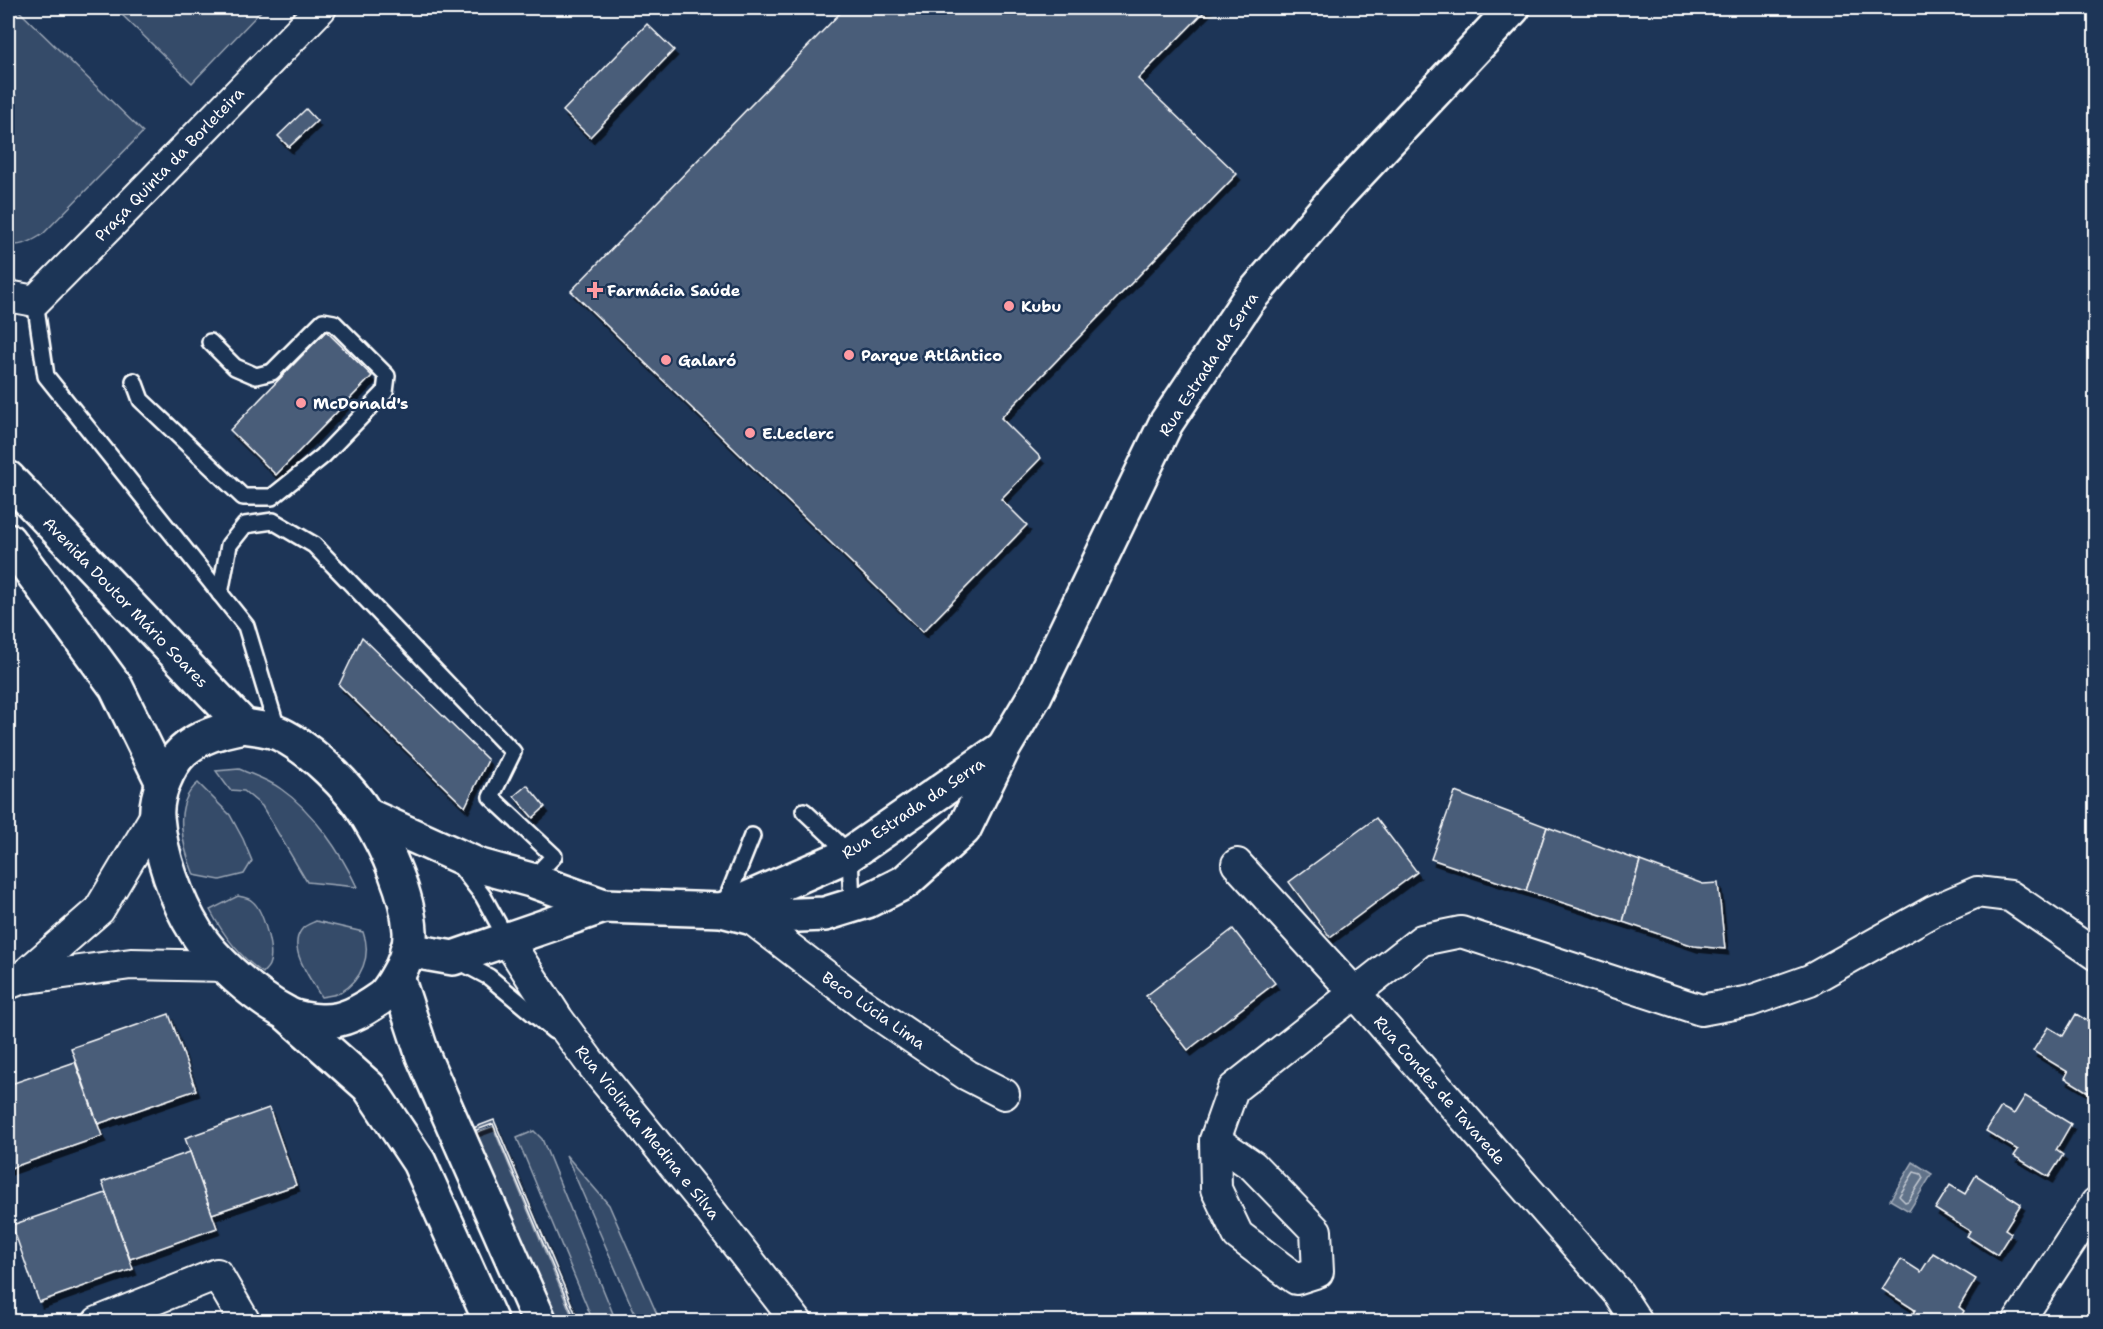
<svg xmlns="http://www.w3.org/2000/svg" width="2103" height="1329" viewBox="0 0 2103 1329" font-family="'Shantell Sans',sans-serif">
  <style>
    .green { fill: #364b69; stroke: #9aa5b4; stroke-width: 1.5 }
    .water { fill: #617289; stroke: #a0aab8; stroke-width: 1.5 }
    .lines { fill: none; stroke-linecap: round; stroke-linejoin: round }
    .shore { stroke: #c0c7d0; stroke-width: 1.5 }
    .building { fill: #4a5d79; stroke: #fff; stroke-width: 1.5; filter: url(#shadow) }
    .lane-casing { stroke: #fff; stroke-width: 20 }
    .street-casing { stroke: #fff; stroke-width: 34 }
    .secondary-casing { stroke: #fff; stroke-width: 38 }
    .lane { stroke: #1d3557; stroke-width: 15 }
    .street { stroke: #1d3557; stroke-width: 30 }
    .secondary { stroke: #1d3557; stroke-width: 33 }
    .poi-dot { fill: #ff9aa2; stroke: #1d3557; stroke-width: 2 }
    .labels { text-anchor: middle; stroke-width: 5; stroke-linejoin: round; paint-order: stroke }
    .street-label { font-size: 16px; fill: #fff; stroke: #1d3557 }
    .poi-label { font-size: 16px; font-weight: bold; fill: #fff; stroke: #1d3557; text-anchor: start }
  </style>
  <defs>
    <filter id="shadow"><feDropShadow dx="3.5" dy="6" stdDeviation="0" flood-color="#0009"/></filter>
  </defs>
  <rect width="100%" height="100%" fill="#1d3557"/>
  <filter id="ink" filterUnits="userSpaceOnUse"><feTurbulence type="fractalNoise" baseFrequency=".0167" numOctaves="2"/><feDisplacementMap in="SourceGraphic" scale="12" xChannelSelector="R" yChannelSelector="G"/><feConvolveMatrix kernelMatrix="1 2 1 2 8 2 1 2 1" color-interpolation-filters="sRGB"/></filter>
  <g filter="url(#ink)">
    <g class="green">
      <path d="M8,8h8l127,124 -100,102c-12,8 -21,12 -35,11v-109l1,-2 -1,-2v-28l8,-8 -8,-8z"/>
      <polygon points="115,8 264,8 192,83"/>
      <path d="M239,769c14,6 30,11 42,20 32,22 60,64 76,98l-50,-5 -45,-76 -18,-15 -14,-1 -14,-19z"/>
      <path d="M198,783l32,32 13,24 9,22 -8,13 -24,6 -26,-5c-11,-27 -23,-70 4,-92z"/>
      <path d="M238,896c5,1 11,2 14,5 11,8 23,51 17,64 -1,3 -4,5 -6,8 -24,-17 -39,-37 -53,-63z"/>
      <path d="M316,921l47,11c9,23 -1,48 -23,61 -5,2 -13,3 -19,4 -10,-18 -36,-50 -18,-69 3,-3 9,-5 13,-7z"/>
      <polygon points="493,1127 574,1321 552,1321 472,1134"/>
      <polygon points="534,1131 542,1139 616,1321 593,1321 517,1138"/>
      <polygon points="566,1155 609,1205 660,1321 638,1321"/>
    </g>
    <polygon class="water" points="1913,1162 1932,1174 1909,1211 1890,1200"/>
    <g class="lines">
      <polygon class="shore" points="1914,1172 1921,1174 1923,1178 1908,1201 1905,1202 1899,1196"/>
    </g>
    <g class="building">
      <polygon points="845,8 1208,8 1138,79 1237,174 1001,418 1041,458 1001,499 1027,525 923,632 571,291"/>
      <polygon points="647,24 674,50 590,137 563,111"/>
      <polygon points="306,109 317,121 289,147 278,136"/>
      <polygon points="326,331 372,376 276,475 230,430"/>
      <polygon points="362,637 488,760 465,807 339,685"/>
      <polygon points="527,785 545,807 533,818 514,796"/>
      <polygon points="1455,792 1547,827 1526,891 1431,859"/>
      <polygon points="1376,818 1417,872 1330,937 1289,882"/>
      <polygon points="1547,827 1640,861 1623,922 1526,891"/>
      <polygon points="1640,861 1703,884 1718,883 1725,949 1694,946 1623,922"/>
      <polygon points="1233,929 1275,983 1188,1050 1146,996"/>
      <polygon points="169,1014 196,1090 98,1124 71,1048"/>
      <polygon points="2076,1014 2096,1026 2096,1097 2065,1078 2068,1072 2033,1051 2048,1027 2063,1036"/>
      <polygon points="75,1062 102,1136 8,1169 8,1085"/>
      <polygon points="2025,1096 2071,1124 2056,1150 2063,1155 2049,1177 2014,1156 2018,1150 1986,1131 2001,1107 2014,1114"/>
      <polygon points="269,1108 296,1185 212,1214 185,1138"/>
      <polygon points="494,1120 579,1322 576,1322 493,1124 474,1131 473,1128"/>
      <polygon points="190,1152 217,1228 130,1259 102,1182"/>
      <polygon points="1976,1175 2021,1204 2005,1229 2011,1233 1997,1255 1967,1236 1970,1231 1935,1209 1950,1185 1965,1194"/>
      <polygon points="106,1193 133,1269 39,1302 12,1225"/>
      <polygon points="1933,1253 1976,1279 1959,1307 1964,1311 1958,1322 1927,1322 1913,1313 1915,1310 1882,1289 1901,1259 1921,1272"/>
    </g>
    <g class="lines">
      <g class="lane-casing">
        <g id="lane">
          <polyline points="35,301 46,376 246,626 278,732"/>
          <polyline points="134,381 141,400 243,497 272,497 323,456 385,392 387,376 334,323 323,321 272,372 256,376 235,367 210,342"/>
          <polyline points="220,594 229,545 245,525 273,521 314,545 513,752 491,797 554,856 531,880"/>
          <polyline points="804,811 850,854 852,906"/>
          <polyline points="459,865 483,896 506,938"/>
          <polyline points="724,906 752,836"/>
          <polyline points="455,959 489,977 554,1031"/>
        </g>
      </g>
      <g class="street-casing">
        <g id="street">
          <polyline points="8,296 35,301 128,207 321,8"/>
          <polyline points="1237,864 1354,992 1618,1293 1637,1322"/>
          <polyline points="749,917 864,1005 967,1075 1004,1094"/>
          <polyline points="506,938 558,1019 589,1061 698,1195 797,1322"/>
          <polyline points="20,979 131,964 225,966"/>
          <polyline points="8,984 20,979 99,910 156,815"/>
          <polyline points="1215,1140 1253,1166 1316,1231 1318,1272 1296,1279 1238,1235 1216,1189 1215,1140 1233,1089 1422,940 1461,932 1701,1010 1750,1001 1810,980 1933,911 1977,892 2010,896 2096,955"/>
          <polyline points="98,1322 217,1274 245,1322"/>
          <polyline points="2018,1322 2096,1203"/>
        </g>
      </g>
      <g class="secondary-casing">
        <g id="secondary">
          <polyline points="8,478 244,726"/>
          <polyline points="8,540 116,687 162,781"/>
          <path d="M244,726c11,2 26,3 36,8 31,15 70,53 88,83 19,31 40,78 42,114 1,16 -6,34 -14,47 -5,8 -9,16 -17,21 -17,12 -36,23 -58,22 -10,0 -27,-3 -35,-8 -29,-15 -73,-53 -90,-81 -20,-31 -36,-79 -39,-115 -2,-20 11,-52 26,-66 18,-16 38,-20 61,-25z"/>
          <polyline points="367,815 480,866 531,880 604,906 722,910 749,917 825,914 867,901 905,882 964,829 1004,747 1035,695 1166,423 1248,300 1337,196 1513,8"/>
          <polyline points="722,910 850,854 1003,748"/>
          <polyline points="407,950 453,958 604,906"/>
          <polyline points="397,977 423,1056 540,1322"/>
          <polyline points="288,1015 369,1087 419,1162 491,1322"/>
        </g>
      </g>
      <use href="#lane" class="lane"/>
      <use href="#street" class="street"/>
      <use href="#secondary" class="secondary"/>
    </g>
  </g>
  <g class="poi-dot">
    <path d="M592 281h6v6h6v6h-6v6h-6v-6h-6v-6h6z"/>
    <circle cx="1009" cy="306" r="6"/>
    <circle cx="849" cy="355" r="6"/>
    <circle cx="666" cy="360" r="6"/>
    <circle cx="301" cy="403" r="6"/>
    <circle cx="750" cy="433" r="6"/>
  </g>
  <g class="labels">
    <g class="street-label">
      <text transform="translate(169 164) rotate(-46)" y="6">Praça Quinta da Borleteira</text>
      <text transform="translate(1208 364) rotate(-57)" y="6">Rua Estrada da Serra</text>
      <text transform="translate(126 602) rotate(46)" y="6">Avenida Doutor Mário Soares</text>
      <text transform="translate(913 808) rotate(-34)" y="6">Rua Estrada da Serra</text>
      <text transform="translate(874 1010) rotate(35)" y="6">Beco Lúcia Lima</text>
      <text transform="translate(1440 1090) rotate(49)" y="6">Rua Condes de Tavarede</text>
      <text transform="translate(648 1132) rotate(51)" y="6">Rua Violinda Medina e Silva</text>
    </g>
    <g class="poi-label">
      <text x="607" y="296">Farmácia Saúde</text>
      <text x="1021" y="312">Kubu</text>
      <text x="861" y="361">Parque Atlântico</text>
      <text x="678" y="366">Galaró</text>
      <text x="313" y="409">McDonald's</text>
      <text x="762" y="439">E.Leclerc</text>
    </g>
  </g>
  <rect width="2103" height="1329" fill="none" stroke="#1d3557" stroke-width="30"/>
  <rect x="15" y="15" width="2073" height="1299" fill="none" stroke="#fff" stroke-width="2" filter="url(#ink)"/>
</svg>
